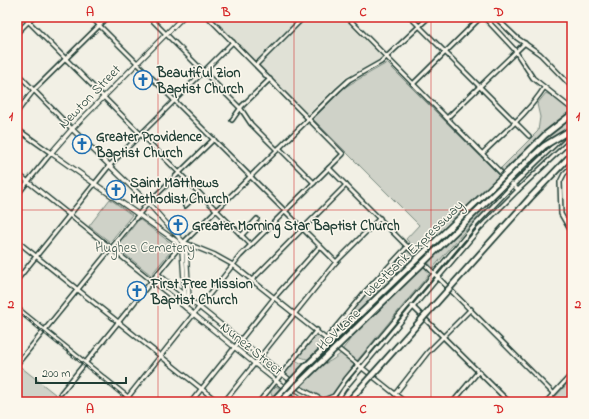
<svg xmlns="http://www.w3.org/2000/svg" width="589" height="419" viewBox="0 0 589 419" font-family="'Indie Flower',sans-serif">
  <style>
    .built { fill: #e0e1d6 }
    .green { fill: #cfd2c8; stroke: #77887e }
    .lines { fill: none; stroke-linecap: round; stroke-linejoin: round }
    .minor-casing { stroke: #1f3d34; stroke-width: 6 }
    .major-casing { stroke: #1f3d34; stroke-width: 6 }
    .highway-casing { stroke: #1f3d34; stroke-width: 8 }
    .minor { stroke: #fbf7ec; stroke-width: 3 }
    .major { stroke: #fbf7ec; stroke-width: 3.5 }
    .highway { stroke: #fbf7ec; stroke-width: 4.5 }
    .rail-casing { stroke: #1f3d34; stroke-width: 2.5 }
    .rail { stroke: #fbf7ec; stroke-width: 1; stroke-dasharray: 3; stroke-linecap: butt }
    .highway-bridge-casing { stroke: #1f3d34; stroke-width: 8; stroke-linecap: butt }
    .highway-bridge { stroke: #fbf7ec; stroke-width: 4.5 }
    .grid { fill: none; stroke: #d62828; stroke-width: 1; stroke-opacity: 0.55 }
    .labels { text-anchor: middle; stroke-width: 3; stroke-linejoin: round; paint-order: stroke }
    .poi-label { font-size: 14px; font-weight: bold; fill: #1f3d34; stroke: #fbf7ec; text-anchor: start }
    .street-label { font-size: 14px; fill: #1f3d34; stroke: #fbf7ec }
    .park-label { font-size: 14px; fill: #425b52; stroke: #fbf7ec }
    .neatline { fill: none; stroke: #d62828; stroke-width: 1.5 }
    .grid-label { font-size: 13px; text-anchor: middle; font-weight: bold; fill: #d62828 }
  </style>
  <rect width="100%" height="100%" fill="#f2f0e5"/>
  <filter id="ink" filterUnits="userSpaceOnUse"><feTurbulence type="fractalNoise" baseFrequency=".025" numOctaves="2"/><feDisplacementMap in="SourceGraphic" scale="8" xChannelSelector="R" yChannelSelector="G"/><feConvolveMatrix kernelMatrix="1 2 1 2 8 2 1 2 1" color-interpolation-filters="sRGB"/></filter>
  <g filter="url(#ink)">
    <polygon class="built" points="212,17 342,17 383,58 346,77 308,114"/>
    <g class="green">
      <polygon points="387,63 509,185 464,232 433,268 406,239 419,225 313,119 345,87"/>
      <polygon points="546,93 558,99 572,112 572,126 513,182 501,168 538,131 540,117 537,104"/>
      <polygon points="110,199 132,215 110,242 89,226"/>
      <polygon points="139,219 175,246 151,275 117,248"/>
      <path d="M407,249l23,24 -74,89 -14,-12c9,-11 21,-27 11,-41z"/>
      <path d="M350,313c3,13 -3,24 -10,35l-13,-11z"/>
      <path d="M316,334l21,17c-12,12 -24,11 -39,5z"/>
      <path d="M341,353l13,12c-5,6 -19,28 -25,32 -10,7 -36,-17 -45,-24l11,-13c17,10 32,6 46,-7z"/>
      <polygon points="17,364 65,402 66,402 17,402"/>
      <polygon points="572,379 572,402 550,402"/>
      <polygon points="274,385 302,402 274,402 270,390"/>
    </g>
    <g class="lines">
      <g class="minor-casing">
        <g id="minor">
          <polyline points="24,17 251,245"/>
          <polyline points="91,17 336,262"/>
          <polyline points="149,17 241,109 251,124 277,150"/>
          <polyline points="347,17 518,190"/>
          <polyline points="410,17 529,136"/>
          <polyline points="484,17 514,49 533,78 572,109"/>
          <polyline points="495,17 517,38 540,54 572,87"/>
          <polyline points="17,33 33,17"/>
          <polyline points="256,65 304,17"/>
          <polyline points="17,73 72,129"/>
          <polyline points="413,84 481,17"/>
          <polyline points="17,112 34,90 108,17"/>
          <polyline points="447,118 525,43"/>
          <polyline points="232,120 242,106 270,79"/>
          <polyline points="17,129 51,153 17,195"/>
          <polyline points="279,148 314,183"/>
          <path d="M483,153c21,-21 45,-40 61,-65"/>
          <polyline points="572,166 564,174 560,182 561,214 572,233"/>
          <polyline points="329,168 553,393"/>
          <polyline points="17,173 186,308"/>
          <polyline points="185,206 199,193"/>
          <polyline points="241,236 257,219"/>
          <polyline points="17,241 218,402"/>
          <polyline points="183,242 215,255 233,265 405,402"/>
          <polyline points="158,274 187,297"/>
          <polyline points="17,280 109,166 233,42"/>
          <polyline points="252,280 346,185"/>
          <polyline points="412,306 509,402"/>
          <polyline points="17,308 134,402"/>
          <polyline points="327,338 364,293 408,246"/>
          <polyline points="17,364 148,203 214,139"/>
          <polyline points="61,393 180,246 338,90 349,80 381,62 429,17"/>
          <polyline points="395,394 428,352 471,309"/>
          <polyline points="324,400 334,396 346,379 475,225 513,185 566,134"/>
          <polyline points="124,402 240,256 343,154 208,17"/>
          <polyline points="191,402 274,298 320,246"/>
          <polyline points="224,402 336,262 380,218"/>
          <polyline points="259,402 317,330"/>
          <polyline points="336,402 344,389 479,229 518,190 572,139"/>
          <polyline points="394,402 398,397"/>
          <polyline points="453,402 478,372"/>
          <polyline points="546,402 570,376"/>
        </g>
      </g>
      <g class="major-casing">
        <g id="major">
          <polyline points="183,17 72,129 51,153 176,241 182,250 186,308 286,389 307,402"/>
          <polyline points="72,129 148,203 183,242 186,250 189,299 301,389 322,400"/>
          <polyline points="316,402 322,400 328,402"/>
        </g>
      </g>
      <g class="highway-casing">
        <g id="highway">
          <polyline points="523,157 545,135 572,114"/>
          <polyline points="530,198 572,154"/>
        </g>
      </g>
      <use href="#minor" class="minor"/>
      <use href="#major" class="major"/>
      <use href="#highway" class="highway"/>
      <g class="rail-casing">
        <polyline id="rail" points="17,311 130,402"/>
      </g>
      <use href="#rail" class="rail"/>
      <g class="highway-bridge-casing">
        <g id="highway-bridge">
          <polyline points="272,402 306,366 523,157"/>
          <polyline points="280,402 531,158 544,146 572,129"/>
          <polyline points="348,402 530,198"/>
        </g>
      </g>
      <use href="#highway-bridge" class="highway-bridge"/>
    </g>
  </g>
  <path class="grid" d="M158,17v385M294,17v385M431,17v385M17,210h555"/>
  <defs>
    <g id="church-ring" transform="scale(1)"><circle r="9.5" fill="#fbf7ec" stroke="#1f6fb2" stroke-width="1.5"/><path d="M-1.2-6h2.4v3.5h3.3v2.4h-3.3V6h-2.4V-.1h-3.3v-2.4h3.3Z" fill="#1f6fb2"/></g>
  </defs>
  <g fill-rule="evenodd">
    <use href="#church-ring" x="143" y="80"/>
    <use href="#church-ring" x="82" y="144"/>
    <use href="#church-ring" x="116" y="190"/>
    <use href="#church-ring" x="178" y="225"/>
    <use href="#church-ring" x="137" y="291"/>
  </g>
  <g class="labels">
    <g class="poi-label">
      <text x="157" y="77">Beautiful Zion<tspan x="157" dy="16">Baptist Church</tspan></text>
      <text x="96" y="141">Greater Providence<tspan x="96" dy="16">Baptist Church</tspan></text>
      <text x="130" y="187">Saint Matthews<tspan x="130" dy="16">Methodist Church</tspan></text>
      <text x="192" y="230">Greater Morning Star Baptist Church</text>
      <text x="151" y="288">First Free Mission<tspan x="151" dy="16">Baptist Church</tspan></text>
    </g>
    <g class="street-label">
      <text transform="translate(89 96) rotate(-46)" y="5">Newton Street</text>
      <text transform="translate(413 248) rotate(-44)" y="5">Westbank Expressway</text>
      <text transform="translate(338 329) rotate(-44)" y="5">HOV Lane</text>
      <text transform="translate(252 348) rotate(39)" y="5">Nunez Street</text>
    </g>
    <g class="park-label">
      <text x="145" y="252">Hughes Cemetery</text>
    </g>
  </g>
  <rect width="589" height="419" fill="none" stroke="#fbf7ec" stroke-width="44"/>
  <path d="M36 377v6h90v-6" fill="none" stroke="#1f3d34" stroke-width="2"/>
  <text x="42" y="377" font-size="12" fill="#1f3d34" stroke="#fbf7ec" stroke-width="3" paint-order="stroke">200 m</text>
  <rect x="22" y="22" width="545" height="375" class="neatline"/>
  <g class="grid-label">
    <text x="90" y="16">A</text>
    <text x="226" y="16">B</text>
    <text x="363" y="16">C</text>
    <text x="499" y="16">D</text>
    <text x="11" y="120">1</text>
    <text x="578" y="120">1</text>
    <text x="11" y="308">2</text>
    <text x="578" y="308">2</text>
    <text x="90" y="413">A</text>
    <text x="226" y="413">B</text>
    <text x="363" y="413">C</text>
    <text x="499" y="413">D</text>
  </g>
</svg>
